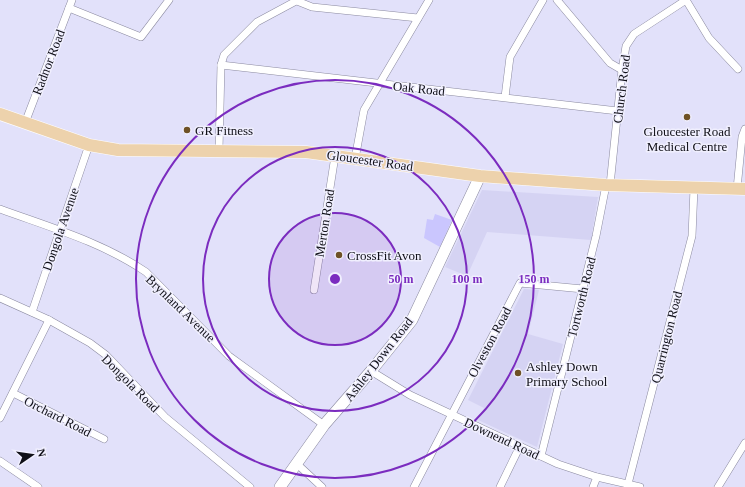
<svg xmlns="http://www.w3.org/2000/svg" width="745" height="487" viewBox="0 0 745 487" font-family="Georgia,serif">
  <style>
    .built { fill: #d5d3f3 }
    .green { fill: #cac6fe }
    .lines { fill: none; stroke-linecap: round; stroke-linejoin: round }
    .minor-casing { stroke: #8b8aa0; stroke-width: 8 }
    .secondary-casing { stroke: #8b8aa0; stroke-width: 12 }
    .primary-casing { stroke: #fff; stroke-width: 13 }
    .minor { stroke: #fff; stroke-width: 7 }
    .secondary { stroke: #fff; stroke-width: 11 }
    .primary { stroke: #edd2ac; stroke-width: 12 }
    .ring { fill: none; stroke: #7b2cbf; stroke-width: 2 }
    .poi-dot { fill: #6e5125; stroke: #f0effe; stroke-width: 1.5 }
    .labels { text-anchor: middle; stroke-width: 3; stroke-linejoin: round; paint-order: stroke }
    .street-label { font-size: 13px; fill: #0f0f17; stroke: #f0effe }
    .poi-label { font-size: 13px; fill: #0f0f17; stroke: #f0effe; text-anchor: start }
    .centre { fill: #7b2cbf; stroke: #f0effe; stroke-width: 2 }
    .ring-label { font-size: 12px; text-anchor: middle; font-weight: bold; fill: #7b2cbf; stroke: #f0effe; stroke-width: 3; stroke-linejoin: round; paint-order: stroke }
  </style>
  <rect width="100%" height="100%" fill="#e2e1fa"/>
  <g class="built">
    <polygon points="482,190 598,197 591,240 487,232 467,276 445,267"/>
    <polygon points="524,289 539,290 528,334 563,344 537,447 478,420 484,408 468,400"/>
  </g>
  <polygon class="green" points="435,214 452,220 440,247 424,238 427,219 433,220"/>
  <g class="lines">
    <g class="minor-casing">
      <g id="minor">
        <polyline points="557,0 610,63 622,70"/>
        <polyline points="686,0 709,38 738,69"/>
        <polyline points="297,1 312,7 418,18"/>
        <polyline points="69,8 141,37 169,0"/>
        <polyline points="221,65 618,111"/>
        <polyline points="505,97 510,57 543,0"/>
        <polyline points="25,123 72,0"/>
        <polyline points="219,150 221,65 224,55 257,22 298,0"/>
        <polyline points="355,159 364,110 429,0"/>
        <polyline points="610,185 622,70 626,46 634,34 686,0"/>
        <polyline points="737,189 742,137 745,129"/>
        <path d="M0,209c49,18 102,33 146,63l83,84 95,69"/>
        <polyline points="314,290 335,156"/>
        <polyline points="0,298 49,320 90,343 106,355 165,417 250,487"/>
        <polyline points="32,312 89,145"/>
        <polyline points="371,371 410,395 558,464 597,477 640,487"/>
        <polyline points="13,393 104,439"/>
        <polyline points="0,418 49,320"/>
        <polyline points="541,456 596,236 606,185"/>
        <polyline points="0,461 38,487"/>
        <polyline points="297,464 322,487"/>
        <polyline points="628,484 692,236 694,188"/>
        <polyline points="414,487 520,283 583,289"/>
        <polyline points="500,487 520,446"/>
        <polyline points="593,487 597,477"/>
        <polyline points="718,487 745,443"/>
      </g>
    </g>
    <g class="secondary-casing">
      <polyline id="secondary" points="280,487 324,425 371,371 412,320 480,176"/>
    </g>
    <g class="primary-casing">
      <polyline id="primary" points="0,114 89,145 118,150 306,152 480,176 606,185 745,189"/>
    </g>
    <use href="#minor" class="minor"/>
    <use href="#secondary" class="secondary"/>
    <use href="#primary" class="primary"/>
  </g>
  <circle cx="335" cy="279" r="66" fill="#7b2cbf" fill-opacity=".12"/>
  <g class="ring">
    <circle cx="335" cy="279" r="66"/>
    <circle cx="335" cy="279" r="132"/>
    <circle cx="335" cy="279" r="199"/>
  </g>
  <g class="poi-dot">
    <circle cx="687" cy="117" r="4"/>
    <circle cx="187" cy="130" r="4"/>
    <circle cx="339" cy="255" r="4"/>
    <circle cx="518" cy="373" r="4"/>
  </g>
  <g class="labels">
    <g class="street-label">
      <text transform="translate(48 62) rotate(-69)" y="5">Radnor Road</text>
      <text transform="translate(419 88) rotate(6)" y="5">Oak Road</text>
      <text transform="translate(621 89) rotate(-83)" y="5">Church Road</text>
      <text transform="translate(370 160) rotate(8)" y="5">Gloucester Road</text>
      <text transform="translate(324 223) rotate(-81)" y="5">Merton Road</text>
      <text transform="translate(60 229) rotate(-71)" y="5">Dongola Avenue</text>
      <text transform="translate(581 297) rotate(-76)" y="5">Tortworth Road</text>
      <text transform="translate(181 308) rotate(44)" y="5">Brynland Avenue</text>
      <text transform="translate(666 337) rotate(-76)" y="5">Quarrington Road</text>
      <text transform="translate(489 342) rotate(-62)" y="5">Olveston Road</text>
      <text transform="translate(378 359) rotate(-52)" y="5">Ashley Down Road</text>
      <text transform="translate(131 383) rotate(45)" y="5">Dongola Road</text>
      <text transform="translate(58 416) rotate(27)" y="5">Orchard Road</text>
      <text transform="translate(502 438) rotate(25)" y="5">Downend Road</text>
    </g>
    <g class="poi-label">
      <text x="195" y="135">GR Fitness</text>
      <text x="687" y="136" text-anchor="middle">Gloucester Road<tspan x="687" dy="15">Medical Centre</tspan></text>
      <text x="347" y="260">CrossFit Avon</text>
      <text x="526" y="371">Ashley Down<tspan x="526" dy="15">Primary School</tspan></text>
    </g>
  </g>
  <circle cx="335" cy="279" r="6" class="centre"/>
  <g class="ring-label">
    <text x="401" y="283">50 m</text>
    <text x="467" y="283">100 m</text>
    <text x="534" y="283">150 m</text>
  </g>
  <g transform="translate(32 455) rotate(77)" stroke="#f0effe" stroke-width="3" paint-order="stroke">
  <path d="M0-3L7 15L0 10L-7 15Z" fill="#0f0f17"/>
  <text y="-6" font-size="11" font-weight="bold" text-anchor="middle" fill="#0f0f17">N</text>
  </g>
</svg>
